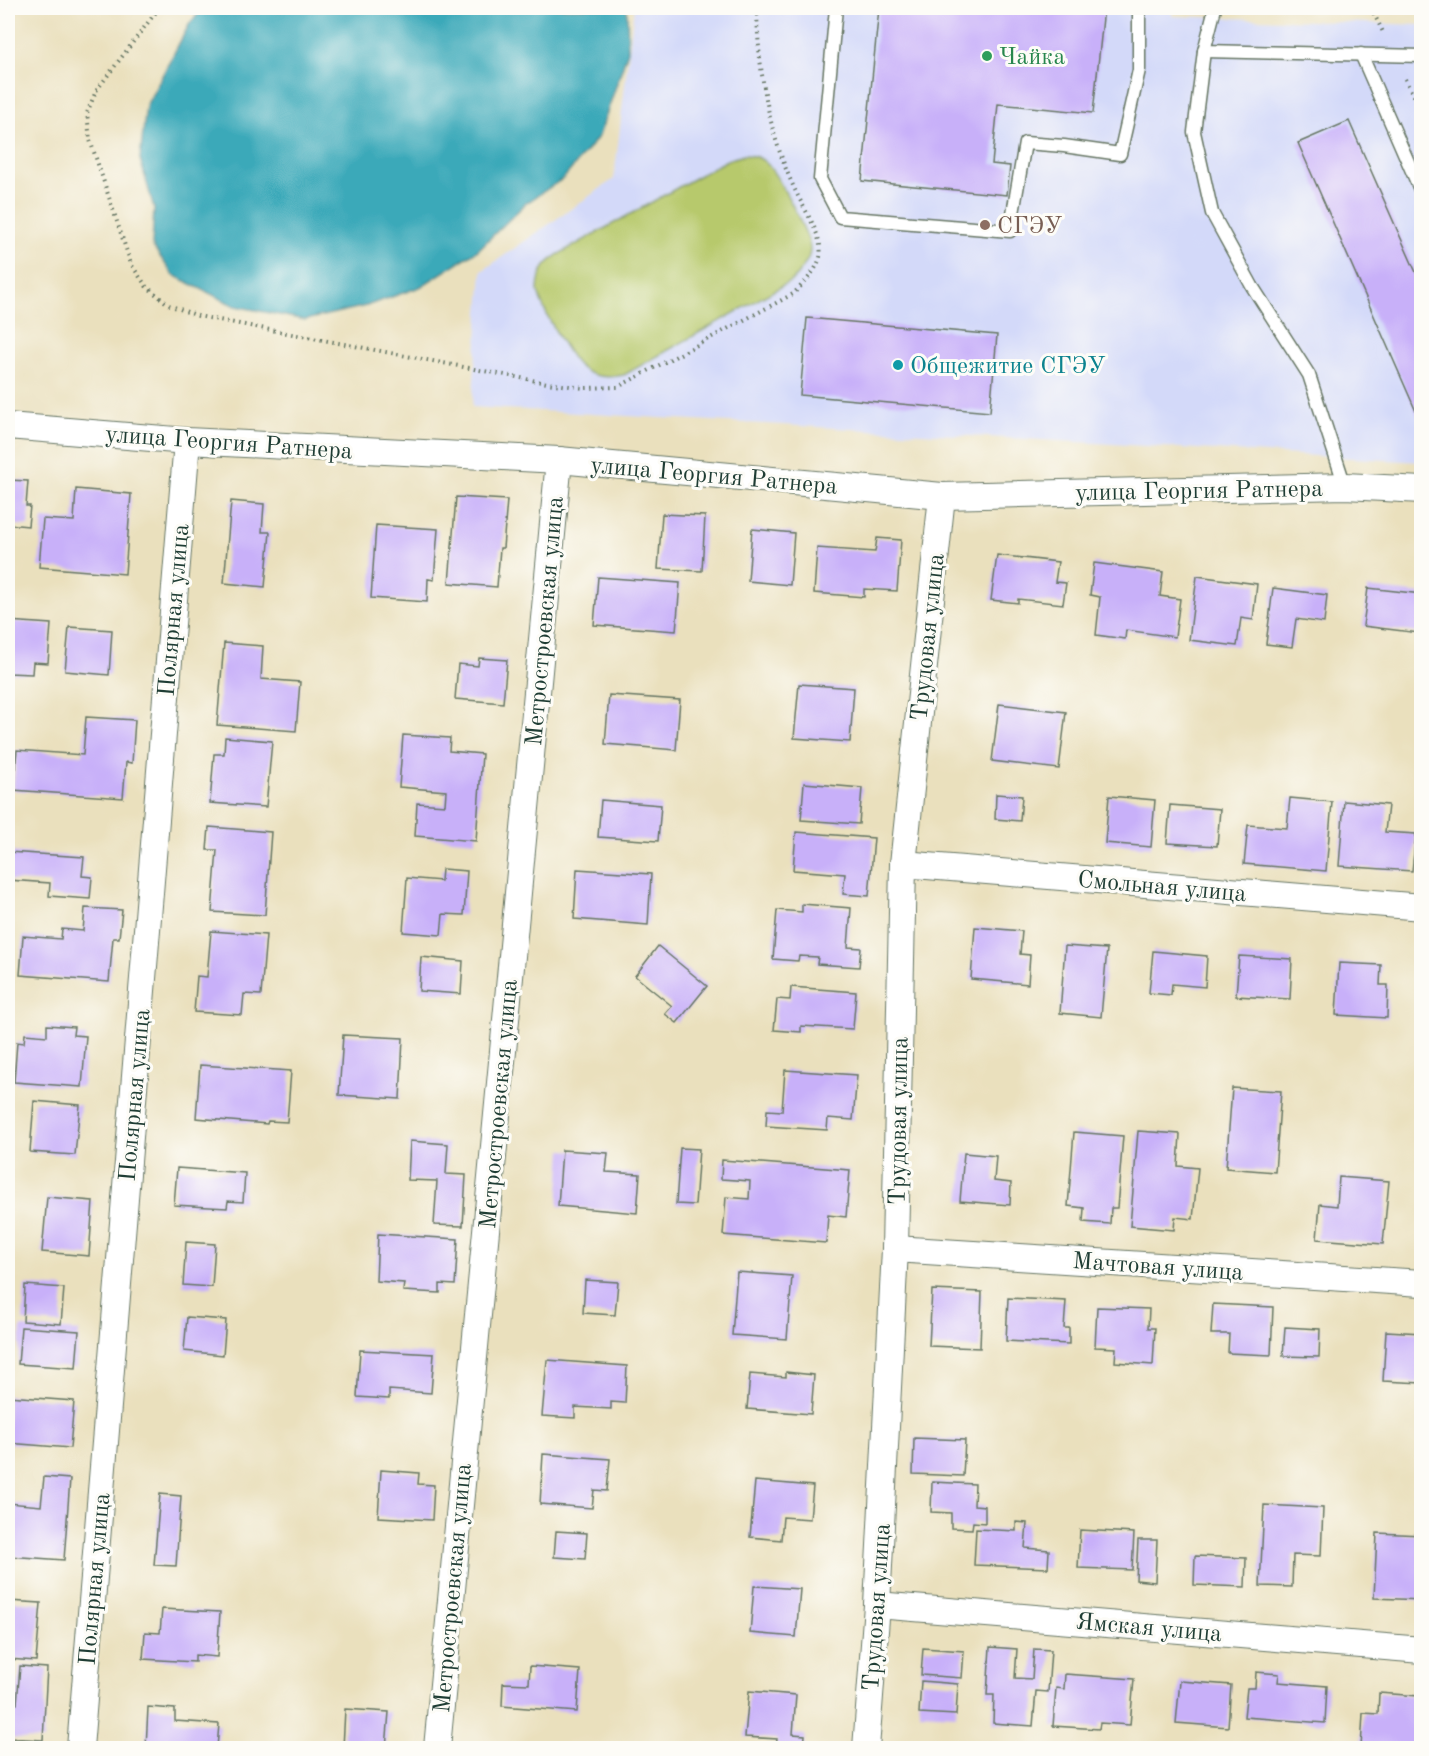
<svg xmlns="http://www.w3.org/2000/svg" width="1429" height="1756" viewBox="0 0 1429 1756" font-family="'Old Standard TT',serif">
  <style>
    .built { fill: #d3d9f9 }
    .green { fill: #b7c96c; stroke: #6b8350; stroke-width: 1.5 }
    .water { fill: #3ba9b9; stroke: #2d7376; stroke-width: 1.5 }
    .building { fill: #c8b0f9 }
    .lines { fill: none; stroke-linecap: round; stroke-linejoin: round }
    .lane-casing { stroke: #667664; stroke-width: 15 }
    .street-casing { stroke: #667664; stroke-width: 28 }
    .path { stroke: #667664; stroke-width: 4; stroke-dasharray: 1.5 4.5; stroke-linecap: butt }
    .lane { stroke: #fff; stroke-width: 12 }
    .street { stroke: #fff; stroke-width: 26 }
    .leisure-dot { fill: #2e9e5b; stroke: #fdfcf7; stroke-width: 2 }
    .education-dot { fill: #8d6e63; stroke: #fdfcf7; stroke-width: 2 }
    .culture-dot { fill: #0f9aa8; stroke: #fdfcf7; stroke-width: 2 }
    .labels { text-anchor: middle; stroke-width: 6; stroke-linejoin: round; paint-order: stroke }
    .leisure-label { font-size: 24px; fill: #27864d; stroke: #fdfcf7; text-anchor: start }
    .education-label { font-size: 24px; fill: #785e54; stroke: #fdfcf7; text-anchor: start }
    .culture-label { font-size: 24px; fill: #0d838f; stroke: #fdfcf7; text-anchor: start }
    .street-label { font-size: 24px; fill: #1f3d34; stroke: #fdfcf7 }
  </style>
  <rect width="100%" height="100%" fill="#fdfcf7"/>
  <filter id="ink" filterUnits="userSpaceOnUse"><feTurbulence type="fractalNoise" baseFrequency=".0167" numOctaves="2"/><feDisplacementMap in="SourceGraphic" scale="12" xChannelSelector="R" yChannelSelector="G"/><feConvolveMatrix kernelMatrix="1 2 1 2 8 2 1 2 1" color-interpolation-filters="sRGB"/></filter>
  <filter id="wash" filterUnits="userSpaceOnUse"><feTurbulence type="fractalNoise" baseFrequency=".008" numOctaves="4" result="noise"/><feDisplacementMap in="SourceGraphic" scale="24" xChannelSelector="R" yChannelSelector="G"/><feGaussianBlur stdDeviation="1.35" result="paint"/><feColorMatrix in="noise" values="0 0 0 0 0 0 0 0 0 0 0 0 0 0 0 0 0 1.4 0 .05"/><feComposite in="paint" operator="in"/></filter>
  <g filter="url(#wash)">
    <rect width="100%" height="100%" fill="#eae0bd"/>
    <polygon class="built" points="634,8 1172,8 1172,16 1421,25 1421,462 472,407 482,271 614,179"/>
    <path class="green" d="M744,155c8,1 15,1 21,7 11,9 44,72 45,86 1,11 -10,23 -17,32l-169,95c-16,3 -31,3 -44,-8 -11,-9 -41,-63 -42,-77 0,-4 1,-10 2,-14 3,-10 10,-15 17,-21l170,-95z"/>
    <polygon class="water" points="204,8 627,8 628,51 599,136 564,178 525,204 478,250 420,287 366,306 305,320 235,306 173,275 152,245 154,208 140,159 146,106 190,23"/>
    <g id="blocks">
      <g class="building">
        <polygon points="879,8 1104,8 1093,113 998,104 992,164 1010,166 1007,195 862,181"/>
        <polygon points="1349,121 1422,286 1422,425 1298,143"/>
        <polygon points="807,318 997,335 990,412 800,395"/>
        <polygon points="8,480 28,481 26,506 30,506 28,526 8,524"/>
        <polygon points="76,489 131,494 125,574 39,567 43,519 74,521"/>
        <polygon points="456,497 507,500 503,548 500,548 497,587 449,583"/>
        <polygon points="231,501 264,504 262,532 270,532 265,587 224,583"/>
        <polygon points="662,514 705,516 702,571 658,569"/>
        <polygon points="376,525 438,529 434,580 428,579 427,602 371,598"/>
        <polygon points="752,529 794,533 790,585 748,581"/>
        <polygon points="877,538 901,540 897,591 864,589 864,597 814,593 817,548 875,552"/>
        <polygon points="997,555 1058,562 1055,582 1066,583 1063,604 1018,599 1018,603 991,600"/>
        <polygon points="1094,563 1163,572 1160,596 1180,599 1175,637 1126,630 1125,639 1096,635 1100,597 1090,595"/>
        <polygon points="1197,576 1257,584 1253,620 1241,618 1237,646 1189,640"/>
        <polygon points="598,577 680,583 676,631 594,625"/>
        <polygon points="1273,588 1327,595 1324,623 1296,619 1292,647 1266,644"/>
        <polygon points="1368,588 1422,594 1419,633 1363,626"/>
        <polygon points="8,621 51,624 48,663 33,662 32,674 8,673"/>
        <polygon points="69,627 112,630 109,675 65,671"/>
        <polygon points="224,643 263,646 261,679 300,682 296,731 217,725"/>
        <polygon points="479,658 507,660 503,703 455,699 458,664 478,666"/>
        <polygon points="799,684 854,688 850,742 794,738"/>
        <polygon points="609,695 680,700 676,750 605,744"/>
        <polygon points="999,704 1066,712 1059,769 992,761"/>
        <polygon points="86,717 135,720 132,763 126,762 123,798 13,790 17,750 83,755"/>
        <polygon points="403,735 450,738 449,751 482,754 476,841 415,836 417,803 445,805 446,791 399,787"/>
        <polygon points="225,737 272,741 266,807 210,803 214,754 224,754"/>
        <polygon points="804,783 862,788 859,824 801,820"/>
        <polygon points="996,794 1022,796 1020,821 995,819"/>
        <polygon points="1109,796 1155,800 1151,847 1105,843"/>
        <polygon points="1290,798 1332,802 1326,871 1244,864 1248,825 1287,828"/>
        <polygon points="601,800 661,805 658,841 598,837"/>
        <polygon points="1344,801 1388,805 1385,832 1416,834 1412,871 1339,866"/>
        <polygon points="1170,805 1220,809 1217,846 1167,843"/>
        <polygon points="209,827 271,832 265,915 212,912 217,850 207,850"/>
        <polygon points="796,832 874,838 869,896 843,894 845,874 793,870"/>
        <polygon points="8,852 84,857 82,876 92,877 90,899 49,896 50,883 8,880"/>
        <polygon points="442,869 467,871 464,915 443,914 441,935 403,932 407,878 441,881"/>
        <polygon points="577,869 651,874 648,925 574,919"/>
        <polygon points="802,904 851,908 848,947 861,948 859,967 817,964 818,957 799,956 798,961 773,959 777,910 802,912"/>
        <polygon points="85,908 122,910 119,938 113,938 109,982 20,975 23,936 61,939 62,929 83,931"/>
        <polygon points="975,927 1022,931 1020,954 1030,955 1028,984 971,979"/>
        <polygon points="211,931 266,935 261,995 244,994 242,1015 194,1012 197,976 207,977"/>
        <polygon points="658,946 707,986 677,1023 665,1014 672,1006 635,976"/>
        <polygon points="1065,946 1107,949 1101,1017 1060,1013"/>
        <polygon points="1153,951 1207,956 1205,987 1172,984 1171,995 1149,993"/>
        <polygon points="1239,956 1292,959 1290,999 1236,996"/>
        <polygon points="421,957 463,961 461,994 419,991"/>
        <polygon points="1339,963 1381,965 1380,985 1388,985 1387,1018 1336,1015"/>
        <polygon points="791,987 856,992 853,1029 801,1026 801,1032 774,1030 777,999 790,1000"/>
        <polygon points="47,1025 74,1027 73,1035 86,1036 82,1087 14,1082 17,1042 24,1043 25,1034 47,1036"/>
        <polygon points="343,1035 403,1038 400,1099 339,1095"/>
        <polygon points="200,1065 291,1071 287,1122 268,1121 267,1124 196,1118"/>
        <polygon points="785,1070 857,1075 853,1120 828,1118 827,1130 766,1126 767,1110 782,1111"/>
        <polygon points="1232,1088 1281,1091 1275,1172 1226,1168"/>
        <polygon points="34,1101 80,1105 75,1155 30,1152"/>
        <polygon points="1138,1131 1180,1134 1178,1166 1198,1168 1193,1219 1175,1217 1174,1230 1130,1226"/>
        <polygon points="1074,1132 1123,1136 1117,1208 1111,1208 1110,1224 1083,1222 1084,1208 1068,1206"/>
        <polygon points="410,1141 448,1144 446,1174 466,1175 463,1226 434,1225 437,1181 408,1180"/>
        <polygon points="680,1148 699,1149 695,1205 676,1204"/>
        <polygon points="562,1150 608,1153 606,1172 640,1174 637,1213 558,1206"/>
        <polygon points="964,1153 996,1156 994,1181 1011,1183 1010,1205 960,1201"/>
        <polygon points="722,1160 850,1170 846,1217 828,1215 826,1243 723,1235 726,1197 749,1199 750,1181 721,1179"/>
        <polygon points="177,1168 245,1173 243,1202 228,1201 227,1208 174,1205"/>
        <polygon points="1339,1177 1389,1181 1383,1244 1317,1239 1320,1204 1337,1206"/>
        <polygon points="47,1197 93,1201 89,1256 42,1252"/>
        <polygon points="8,1233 11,1233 9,1256 8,1256"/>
        <polygon points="378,1234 458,1239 455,1285 440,1284 440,1293 403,1291 404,1283 376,1281"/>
        <polygon points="186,1242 215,1244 212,1287 183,1285"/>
        <polygon points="737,1272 792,1276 787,1339 732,1335"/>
        <polygon points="585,1280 618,1282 615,1315 583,1313"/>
        <polygon points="25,1285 64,1288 61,1324 23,1321"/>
        <polygon points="932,1290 982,1292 980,1348 929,1346"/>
        <polygon points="1008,1298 1066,1301 1064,1328 1069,1328 1069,1344 1006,1341"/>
        <polygon points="1213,1304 1273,1307 1271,1355 1228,1353 1229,1334 1211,1334"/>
        <polygon points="1097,1307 1149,1309 1148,1328 1155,1328 1153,1365 1115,1362 1116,1348 1095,1347"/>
        <polygon points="187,1317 226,1320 223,1355 184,1351"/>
        <polygon points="21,1327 79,1331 76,1368 18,1364"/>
        <polygon points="1285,1327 1320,1329 1319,1357 1283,1356"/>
        <polygon points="1386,1331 1422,1333 1422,1383 1383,1381"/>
        <polygon points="360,1350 434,1354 431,1393 389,1390 389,1399 357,1397"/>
        <polygon points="547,1360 627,1366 625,1403 611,1402 611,1409 575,1407 575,1418 542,1416"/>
        <polygon points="786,1372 814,1375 811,1414 747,1409 750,1374 786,1377"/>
        <polygon points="8,1396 74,1401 70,1448 8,1443"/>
        <polygon points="914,1438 965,1440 963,1476 913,1474"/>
        <polygon points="543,1454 610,1459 607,1491 594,1490 592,1508 540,1504"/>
        <polygon points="381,1470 419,1473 418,1484 434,1485 432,1520 378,1517"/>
        <polygon points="44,1477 70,1479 64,1560 8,1556 8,1503 41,1506"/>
        <polygon points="755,1481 813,1486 810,1519 783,1517 781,1540 750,1537"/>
        <polygon points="932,1482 975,1484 974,1505 985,1506 985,1523 973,1522 972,1529 951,1528 951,1513 931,1512"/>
        <polygon points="160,1494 181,1496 176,1566 154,1565"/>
        <polygon points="1264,1505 1323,1508 1321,1556 1293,1555 1292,1587 1260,1586"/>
        <polygon points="1016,1522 1027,1523 1025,1548 1049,1550 1048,1568 974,1565 976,1529 1016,1531"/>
        <polygon points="1080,1530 1134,1533 1132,1570 1078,1568"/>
        <polygon points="556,1531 587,1533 585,1559 554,1557"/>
        <polygon points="1377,1533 1422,1535 1422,1600 1374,1598"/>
        <polygon points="1138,1540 1157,1540 1155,1582 1136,1580"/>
        <polygon points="1195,1556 1246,1558 1245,1587 1194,1585"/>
        <polygon points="754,1586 800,1589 796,1637 750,1633"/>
        <polygon points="8,1601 41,1603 36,1661 8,1659"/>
        <polygon points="162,1609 220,1612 217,1657 195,1655 195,1662 143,1659 145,1632 160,1633"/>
        <polygon points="990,1647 1017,1649 1015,1678 1032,1679 1034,1649 1051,1650 1048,1692 1036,1691 1033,1726 993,1723 994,1695 987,1695"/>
        <polygon points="923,1648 964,1651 962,1678 921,1675"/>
        <polygon points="20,1666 47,1668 43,1740 8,1738 8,1703 17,1704"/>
        <polygon points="530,1666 580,1670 577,1712 502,1706 503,1683 529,1684"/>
        <polygon points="1256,1672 1279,1674 1278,1682 1327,1686 1325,1723 1244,1717 1247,1688 1255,1688"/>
        <polygon points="1065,1674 1134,1679 1130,1725 1100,1723 1099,1729 1053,1726 1056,1688 1064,1689"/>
        <polygon points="921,1681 958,1684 956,1715 919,1713"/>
        <polygon points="1180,1681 1231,1685 1228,1727 1176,1723"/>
        <polygon points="749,1691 796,1695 793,1734 805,1735 804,1748 776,1748 777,1739 745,1737"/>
        <polygon points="1379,1693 1419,1696 1415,1748 1361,1748 1363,1713 1378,1714"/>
        <polygon points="148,1707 175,1709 175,1721 219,1724 217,1748 146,1748"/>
        <polygon points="345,1709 389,1712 386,1748 343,1748"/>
        <polygon points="315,1745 339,1747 339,1748 315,1748"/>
      </g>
    </g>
  </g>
  <g filter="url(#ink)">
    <use href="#blocks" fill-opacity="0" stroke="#667664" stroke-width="1.5"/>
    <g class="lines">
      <g class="lane-casing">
        <g id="lane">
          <polyline points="836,8 820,179 840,217 1010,231 1025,143 1064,146 1120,154 1139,70 1139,8"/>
          <polyline points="1215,8 1204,51 1422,56"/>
          <polyline points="1204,51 1194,132 1212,213 1252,286 1309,375 1345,486"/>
          <polyline points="1361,54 1422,194"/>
        </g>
      </g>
      <g class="street-casing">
        <g id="street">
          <polyline points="8,426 187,441 559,460 942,496 1345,486 1422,490"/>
          <polyline points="903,864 1422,907"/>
          <polyline points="895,1249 1422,1283"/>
          <polyline points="877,1605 1422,1650"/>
          <polyline points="80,1748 187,441"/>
          <polyline points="437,1748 559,460"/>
          <polyline points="866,1748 877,1605 895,1249 903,864 942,496"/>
        </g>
      </g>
      <g class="path">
        <path d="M159,8l-63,83 -9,22 3,27 41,124 15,22 23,19 29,11 349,67 37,5 34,-1 175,-93c10,-10 23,-22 27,-37 4,-19 -15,-46 -23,-63 -28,-57 -39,-123 -40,-186"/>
        <polyline points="1371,8 1384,34"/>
        <polyline points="1405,79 1422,113"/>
      </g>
      <use href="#lane" class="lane"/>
      <use href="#street" class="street"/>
    </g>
  </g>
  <circle class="leisure-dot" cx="987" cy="56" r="6"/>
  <circle class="education-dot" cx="985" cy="225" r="6"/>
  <circle class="culture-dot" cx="898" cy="365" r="6"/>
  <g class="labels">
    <g class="leisure-label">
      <text x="999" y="64">Чайка</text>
    </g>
    <g class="education-label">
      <text x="997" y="233">СГЭУ</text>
    </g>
    <g class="culture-label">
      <text x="910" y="373">Общежитие СГЭУ</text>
    </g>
    <g class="street-label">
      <text transform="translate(229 442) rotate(4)" y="8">улица Георгия Ратнера</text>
      <text transform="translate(714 475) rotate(5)" y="8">улица Георгия Ратнера</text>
      <text transform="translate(1199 490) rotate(-1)" y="8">улица Георгия Ратнера</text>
      <text transform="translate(173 610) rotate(-85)" y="8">Полярная улица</text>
      <text transform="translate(544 621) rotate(-85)" y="8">Метростроевская улица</text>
      <text transform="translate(927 637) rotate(-84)" y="8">Трудовая улица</text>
      <text transform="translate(1162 886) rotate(5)" y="8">Смольная улица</text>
      <text transform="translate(134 1095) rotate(-85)" y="8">Полярная улица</text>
      <text transform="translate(498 1104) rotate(-85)" y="8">Метростроевская улица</text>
      <text transform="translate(898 1121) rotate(-89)" y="8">Трудовая улица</text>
      <text transform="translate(1158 1266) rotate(4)" y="8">Мачтовая улица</text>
      <text transform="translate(94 1579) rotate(-85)" y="8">Полярная улица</text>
      <text transform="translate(452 1588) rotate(-85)" y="8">Метростроевская улица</text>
      <text transform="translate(876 1607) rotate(-86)" y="8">Трудовая улица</text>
      <text transform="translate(1149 1627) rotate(5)" y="8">Ямская улица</text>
    </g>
  </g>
  <rect width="1429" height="1756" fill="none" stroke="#fdfcf7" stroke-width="30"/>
</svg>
